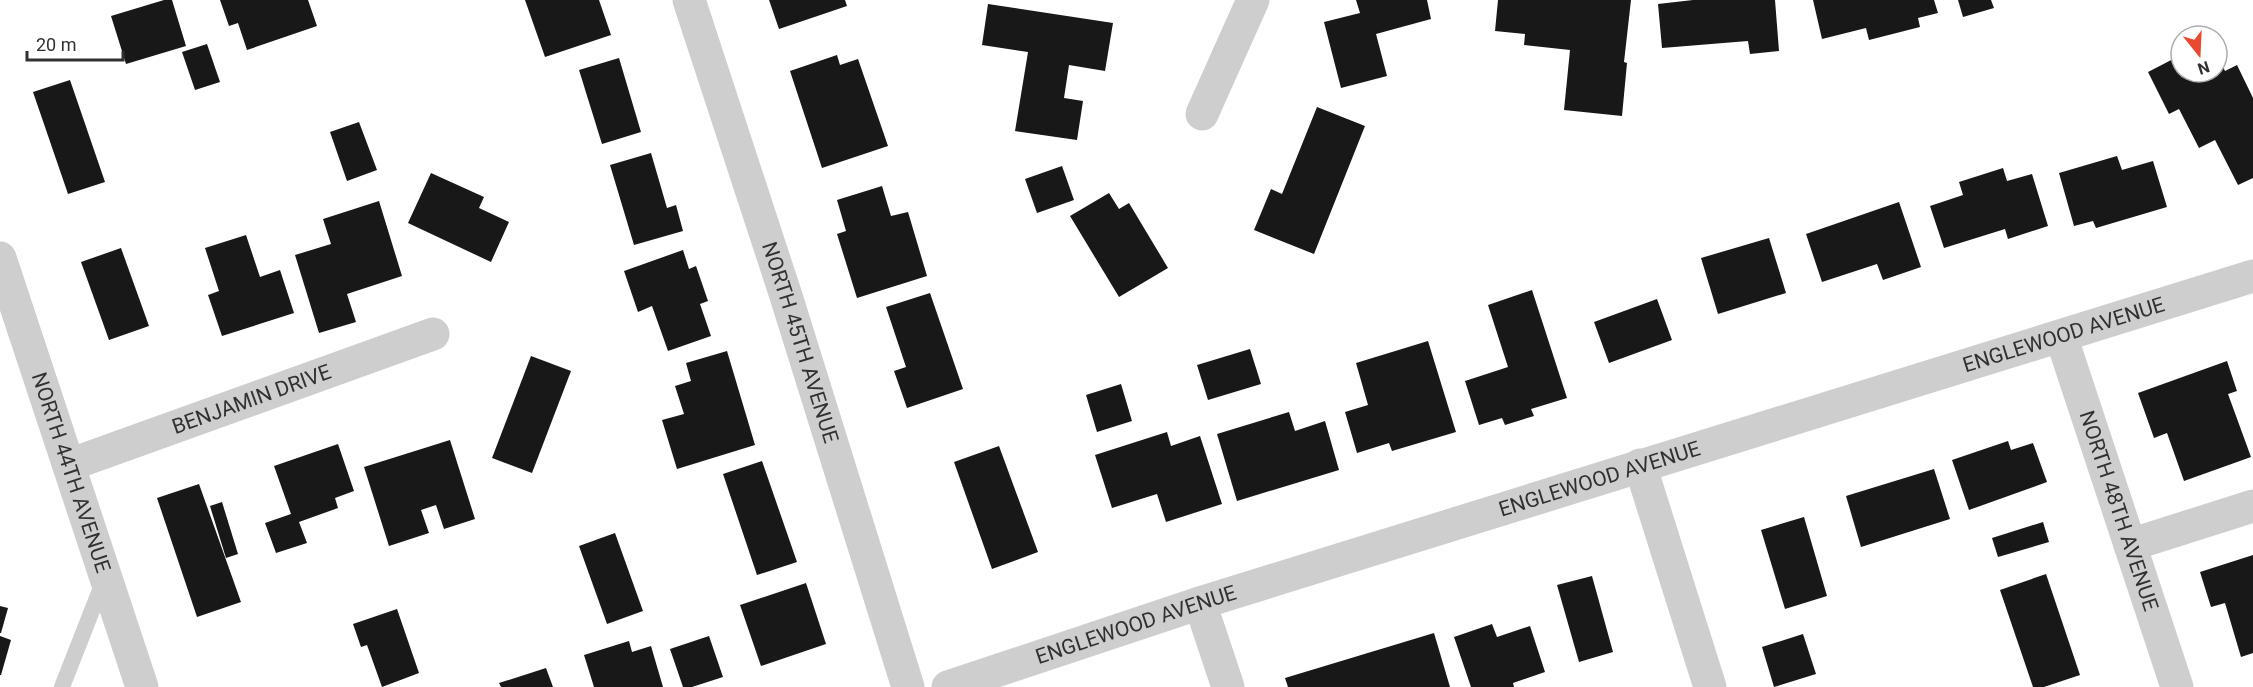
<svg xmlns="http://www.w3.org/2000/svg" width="2253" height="687" viewBox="0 0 2253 687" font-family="Roboto,sans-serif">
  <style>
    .building { fill: #181818 }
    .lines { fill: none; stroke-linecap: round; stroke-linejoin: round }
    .service { stroke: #cecece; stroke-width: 16 }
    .minor { stroke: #cecece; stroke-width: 33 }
    .tertiary { stroke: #cecece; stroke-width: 33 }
    .labels { text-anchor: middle; stroke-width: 6; stroke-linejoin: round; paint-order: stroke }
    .street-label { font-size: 21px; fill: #313131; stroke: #fff }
  </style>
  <rect width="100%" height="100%" fill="#fff"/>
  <g class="building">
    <polygon points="164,0 172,0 186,46 126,64 111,16"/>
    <polygon points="220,0 308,0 317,26 247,50 238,23 229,26"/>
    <polygon points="525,0 599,0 611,35 545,57"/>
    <polygon points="769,0 845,0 847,6 779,29"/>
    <polygon points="1356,0 1427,0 1431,19 1376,34 1387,76 1341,88 1324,22 1360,13"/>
    <polygon points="1498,0 1631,0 1624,62 1627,63 1622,116 1564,110 1570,50 1524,45 1525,34 1495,31"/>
    <polygon points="1693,0 1775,0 1779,51 1750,54 1748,41 1662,48 1658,4"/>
    <polygon points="1813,0 1934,0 1938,13 1918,18 1920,27 1869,40 1866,28 1822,39"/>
    <polygon points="1958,0 1991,0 1994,8 1963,17"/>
    <polygon points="988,4 1113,23 1105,71 1069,65 1064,98 1083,101 1077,140 1015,131 1028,52 982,45"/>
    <polygon points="207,44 220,82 195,90 182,52"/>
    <polygon points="837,55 840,65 858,59 888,146 822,168 790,71"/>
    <polygon points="2181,55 2181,72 2217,72 2217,55 2225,71 2237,65 2253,98 2253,178 2238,185 2215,140 2199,148 2179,109 2169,114 2148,72"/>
    <polygon points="619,58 641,132 602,144 579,70"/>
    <polygon points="70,80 105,182 68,194 33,92"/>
    <polygon points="1317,107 1365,126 1314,254 1254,230 1271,189 1282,194"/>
    <polygon points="359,122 377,170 347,181 330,132"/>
    <polygon points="651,153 667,208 676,205 683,231 634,245 610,165"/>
    <polygon points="2117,156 2122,170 2153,161 2167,207 2096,228 2093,221 2074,226 2059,173"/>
    <polygon points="1062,166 1074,200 1037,213 1025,179"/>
    <polygon points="2003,168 2007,181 2032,174 2048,226 2008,239 2005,229 1944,248 1930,206 1963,195 1959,182"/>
    <polygon points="431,173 484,197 479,208 509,222 491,262 408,223"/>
    <polygon points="882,186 891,216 908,212 927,276 857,298 837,234 846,231 837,200"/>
    <polygon points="1109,193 1119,209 1129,203 1168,268 1119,297 1070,216"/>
    <polygon points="379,201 402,276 347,294 356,322 319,333 295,255 331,244 323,219"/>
    <polygon points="1899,202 1921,267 1883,280 1877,264 1822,282 1806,234"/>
    <polygon points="246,235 260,277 280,270 294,313 222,336 208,295 219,291 205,248"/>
    <polygon points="1769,238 1786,293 1718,314 1701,258"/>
    <polygon points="121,248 149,326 109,340 81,262"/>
    <polygon points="683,250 689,269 696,266 708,301 700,304 711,336 668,351 652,306 638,312 624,271"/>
    <polygon points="1532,290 1567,398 1531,409 1534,416 1505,425 1502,418 1479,425 1465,381 1508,367 1488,305"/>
    <polygon points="930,293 963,389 907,408 894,371 906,367 886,307"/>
    <polygon points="1657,299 1672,340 1609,363 1594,322"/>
    <polygon points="1428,341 1456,432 1392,451 1389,443 1357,453 1345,412 1368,405 1356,363"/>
    <polygon points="1250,349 1261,384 1208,400 1197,365"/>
    <polygon points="727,351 755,445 677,469 662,420 684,414 675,386 691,381 686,363"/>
    <polygon points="531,356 571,371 532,473 492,458"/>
    <polygon points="2227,361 2237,391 2228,394 2251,457 2184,481 2167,433 2154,438 2138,393"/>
    <polygon points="1121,384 1132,421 1097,432 1086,395"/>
    <polygon points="1289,412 1295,431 1325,421 1339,470 1237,501 1217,434"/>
    <polygon points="1167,432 1171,446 1200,436 1222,504 1166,522 1157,494 1112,508 1095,455"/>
    <polygon points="450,440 475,519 444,529 436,505 421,510 429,533 389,546 364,467"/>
    <polygon points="2008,441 2011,450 2033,443 2047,482 1969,510 1952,460"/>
    <polygon points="338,444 354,491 335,498 338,508 299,522 307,543 276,553 265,523 291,514 274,466"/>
    <polygon points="999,446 1038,552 992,569 954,462"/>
    <polygon points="762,461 797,562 757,575 723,474"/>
    <polygon points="1934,469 1950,519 1861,547 1846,496"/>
    <polygon points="199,484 241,602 197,617 157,498"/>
    <polygon points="222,502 238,554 226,558 210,506"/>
    <polygon points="1804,517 1827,596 1785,609 1761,530"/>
    <polygon points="2043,522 2049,542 1998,557 1992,538"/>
    <polygon points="615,533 643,611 607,624 579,546"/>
    <polygon points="2253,555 2253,653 2241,657 2225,603 2211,607 2200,572"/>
    <polygon points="2046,574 2080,675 2044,687 2033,687 2000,590"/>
    <polygon points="1592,576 1613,652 1579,662 1557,585"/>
    <polygon points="806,583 826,644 761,666 740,605"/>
    <polygon points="0,606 8,608 1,633 0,633"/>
    <polygon points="397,609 419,673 382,687 367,645 361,647 353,624"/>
    <polygon points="1492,624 1497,637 1530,626 1545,672 1513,683 1514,687 1471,687 1454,637"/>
    <polygon points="1434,633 1450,687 1288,687 1285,678"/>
    <polygon points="1803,634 1816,674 1774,687 1762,647"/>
    <polygon points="0,636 11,640 1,675 0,675"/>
    <polygon points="709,636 723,677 692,687 683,687 670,649"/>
    <polygon points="629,641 632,652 651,646 663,687 594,687 584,655"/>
    <polygon points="546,668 553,687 501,687 499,683"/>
  </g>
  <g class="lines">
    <polyline class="service" points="62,687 104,580"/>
    <g class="minor">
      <path id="s1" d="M689,0l97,296 122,391"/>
      <polyline points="1202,114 1253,0"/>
      <path id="s2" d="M0,258l142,429"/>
      <path id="s3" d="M2061,336l116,351"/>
      <path id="s4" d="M69,465l364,-131"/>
      <polyline points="1640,465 1710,687"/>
      <polyline points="2130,545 2253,506"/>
      <polyline points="1200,603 1228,687"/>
    </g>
    <path class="tertiary" id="s5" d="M948,687l252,-84 1053,-327"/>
  </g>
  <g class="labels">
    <g class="street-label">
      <text dy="7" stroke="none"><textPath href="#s5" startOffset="1170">ENGLEWOOD AVENUE</textPath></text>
      <text dy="7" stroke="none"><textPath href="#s1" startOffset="360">NORTH 45TH AVENUE</textPath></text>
      <text dy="7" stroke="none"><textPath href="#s4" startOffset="194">BENJAMIN DRIVE</textPath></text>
      <text dy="7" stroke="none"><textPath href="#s2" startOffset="226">NORTH 44TH AVENUE</textPath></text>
      <text dy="7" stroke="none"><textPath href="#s5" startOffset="684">ENGLEWOOD AVENUE</textPath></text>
      <text dy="7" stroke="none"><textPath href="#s3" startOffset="184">NORTH 48TH AVENUE</textPath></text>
      <text dy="7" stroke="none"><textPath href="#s5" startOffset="198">ENGLEWOOD AVENUE</textPath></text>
    </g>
  </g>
  <g transform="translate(2199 54) rotate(162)"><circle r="28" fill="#ffffff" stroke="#adadad" stroke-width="1.5"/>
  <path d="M0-4.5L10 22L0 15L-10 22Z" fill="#e94831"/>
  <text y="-9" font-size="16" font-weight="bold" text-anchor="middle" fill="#313131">N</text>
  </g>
  <path d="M27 51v9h96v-9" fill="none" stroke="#313131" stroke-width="3"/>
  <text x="36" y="51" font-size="18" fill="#313131" stroke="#ffffff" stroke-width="4.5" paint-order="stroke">20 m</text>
</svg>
